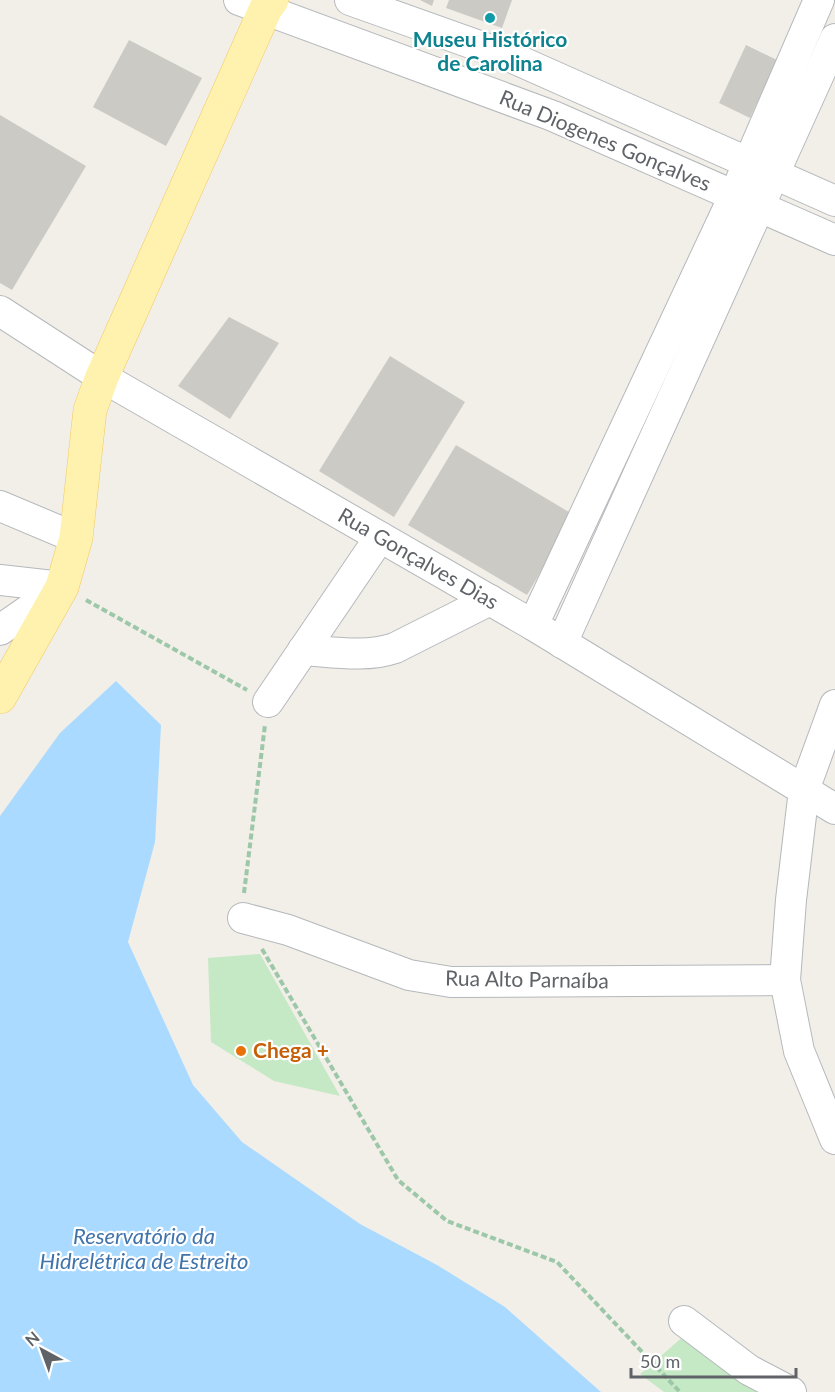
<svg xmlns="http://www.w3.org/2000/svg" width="835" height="1392" viewBox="0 0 835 1392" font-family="Lato,sans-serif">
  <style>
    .green { fill: #c5e8c5 }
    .water { fill: #aadaff }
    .building { fill: #cccac5 }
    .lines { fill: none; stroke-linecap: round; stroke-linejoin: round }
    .minor-casing { stroke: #b5b8bc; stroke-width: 32 }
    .major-casing { stroke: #f2c960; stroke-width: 34 }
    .path { stroke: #9cc7a9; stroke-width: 4; stroke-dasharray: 6 3; stroke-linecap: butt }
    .minor { stroke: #fff; stroke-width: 30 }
    .major { stroke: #fff2af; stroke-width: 33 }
    .culture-dot { fill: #0f9aa8; stroke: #fff; stroke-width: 2 }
    .food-dot { fill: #e8710a; stroke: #fff; stroke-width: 2 }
    .labels { text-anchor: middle; stroke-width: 4.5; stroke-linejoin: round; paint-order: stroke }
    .culture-label { font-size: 21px; font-weight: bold; fill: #0d838f; stroke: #fff }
    .street-label { font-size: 21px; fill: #5f6368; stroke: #fff }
    .food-label { font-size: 21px; font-weight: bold; fill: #c56008; stroke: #fff; text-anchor: start }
    .water-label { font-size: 22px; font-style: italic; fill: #4174aa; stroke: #fff }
  </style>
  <rect width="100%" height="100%" fill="#f1efe8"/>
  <g class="green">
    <polygon points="260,954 340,1096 274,1081 211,1042 208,958"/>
    <polygon points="685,1335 765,1392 664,1392 640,1374"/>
  </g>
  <polygon class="water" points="116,681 161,725 155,842 128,942 193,1085 242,1142 360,1224 437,1265 505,1307 601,1392 0,1392 0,816 60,733"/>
  <g class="building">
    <polygon points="420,0 434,0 432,6"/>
    <polygon points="449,0 512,0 502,28 446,8"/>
    <polygon points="129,40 202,78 166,146 93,107"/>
    <polygon points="746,45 777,60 750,118 719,103"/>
    <polygon points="0,115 86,166 12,290 0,283"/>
    <polygon points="229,317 279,343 230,419 178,386"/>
    <polygon points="390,356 465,402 394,517 319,471"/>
    <polygon points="456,445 574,515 527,595 408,525"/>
  </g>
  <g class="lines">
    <g class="minor-casing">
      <g id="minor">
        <polyline points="239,0 553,116 835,240"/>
        <polyline points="350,0 513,58 835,201"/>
        <polyline points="0,311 102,377 533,625 835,809"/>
        <polyline points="0,506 76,538"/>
        <polyline points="0,580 62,587"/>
        <polyline points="533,625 734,196 819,0"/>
        <polyline points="0,630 62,587"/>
        <polyline points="562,643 835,39"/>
        <path d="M303,650c31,2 62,8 92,-2l95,-48"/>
        <polyline points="268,702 380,537"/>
        <polyline points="835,705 804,790 791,900 785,980 799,1051 835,1139"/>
        <polyline points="243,918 288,930 409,975 451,982 785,980"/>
        <polyline points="684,1321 749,1370 791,1392"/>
      </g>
    </g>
    <g class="major-casing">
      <polyline id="major" points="0,697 62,587 76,538 90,410 102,377 266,8 272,0"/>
    </g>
    <g class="path">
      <polyline points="86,600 247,690"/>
      <polyline points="244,893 265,725"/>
      <polyline points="262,949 398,1180 447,1221 557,1262 680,1392"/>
    </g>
    <use href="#minor" class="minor"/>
    <use href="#major" class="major"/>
  </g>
  <circle class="culture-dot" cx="490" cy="18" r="6"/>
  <circle class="food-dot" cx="241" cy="1051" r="6"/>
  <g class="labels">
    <g class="culture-label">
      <text x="490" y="47">Museu Histórico<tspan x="490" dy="24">de Carolina</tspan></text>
    </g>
    <g class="street-label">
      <text transform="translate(605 141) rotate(23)" y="7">Rua Diogenes Gonçalves</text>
      <text transform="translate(418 559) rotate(30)" y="7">Rua Gonçalves Dias</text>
      <text transform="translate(527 980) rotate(1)" y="7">Rua Alto Parnaíba</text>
    </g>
    <g class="food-label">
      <text x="253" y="1058">Chega +</text>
    </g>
    <g class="water-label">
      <text x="144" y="1244">Reservatório da<tspan x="144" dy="25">Hidrelétrica de Estreito</tspan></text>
    </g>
  </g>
  <g transform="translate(42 1350) rotate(319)" stroke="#ffffff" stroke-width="4.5" paint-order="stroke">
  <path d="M0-4.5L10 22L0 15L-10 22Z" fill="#5f6368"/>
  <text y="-9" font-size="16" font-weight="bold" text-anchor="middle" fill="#5f6368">N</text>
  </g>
  <path d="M631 1368v9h165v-9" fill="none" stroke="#5f6368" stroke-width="3"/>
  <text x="640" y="1368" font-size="18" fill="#5f6368" stroke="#ffffff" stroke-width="4.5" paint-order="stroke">50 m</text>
</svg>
